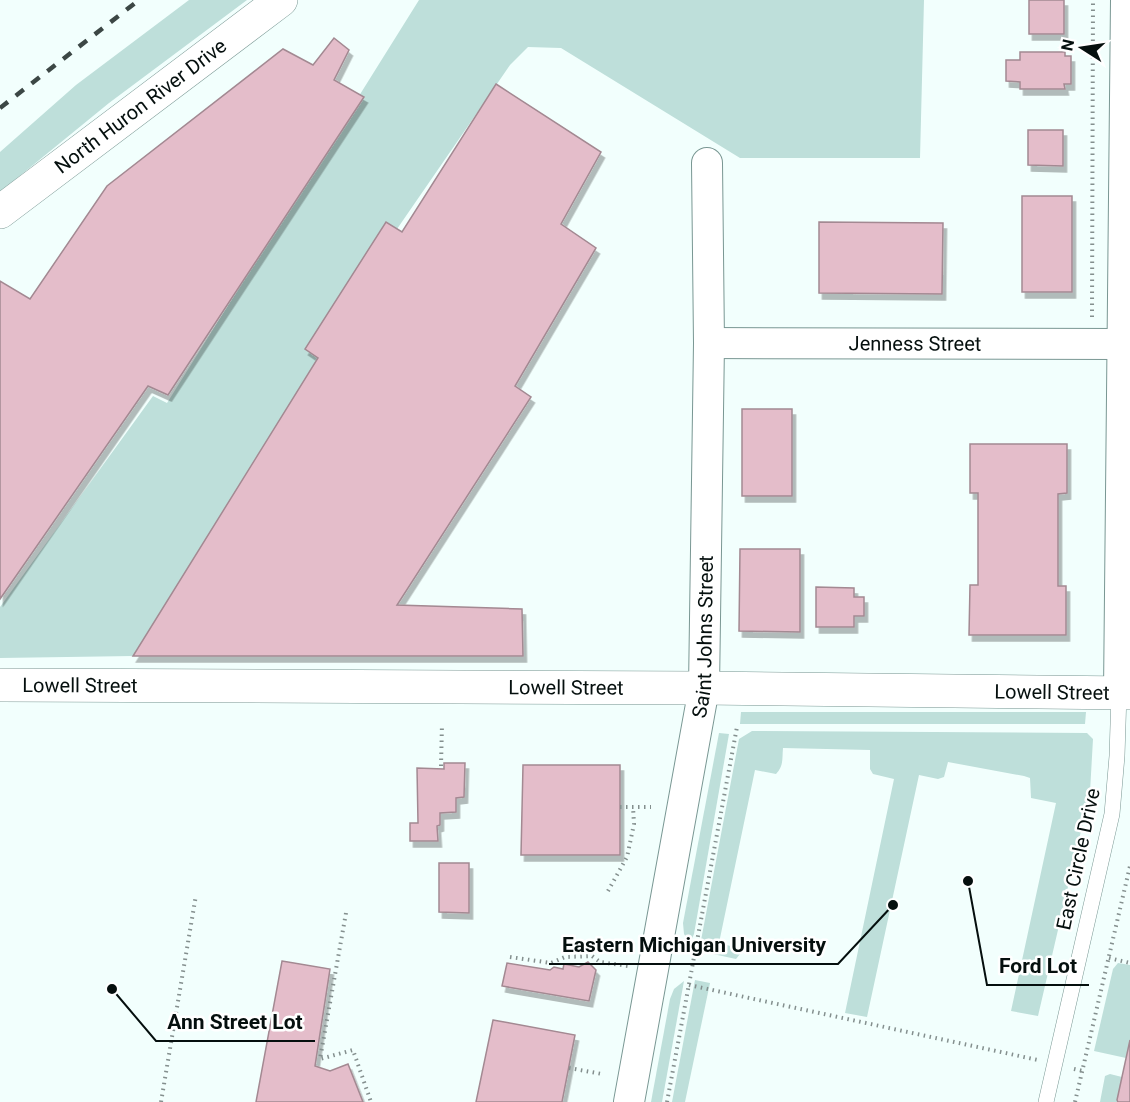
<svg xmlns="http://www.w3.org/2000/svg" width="1130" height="1102" viewBox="0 0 1130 1102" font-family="Roboto,sans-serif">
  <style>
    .green { fill: #bedfda }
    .building { fill: #e4bdca; stroke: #a38992; stroke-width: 1.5; filter: url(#shadow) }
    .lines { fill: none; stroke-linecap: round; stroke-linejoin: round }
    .lane-casing { stroke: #799793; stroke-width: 16 }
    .street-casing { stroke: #799793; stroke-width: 32 }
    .secondary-casing { stroke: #799793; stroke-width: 34 }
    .path { stroke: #848f8e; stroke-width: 4; stroke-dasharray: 1.5 4.5; stroke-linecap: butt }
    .lane { stroke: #fff; stroke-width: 15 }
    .street { stroke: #fff; stroke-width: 30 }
    .secondary { stroke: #fff; stroke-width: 33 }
    .rail { stroke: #3c4745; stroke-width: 4.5; stroke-dasharray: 10 10; stroke-linecap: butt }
    .labels { text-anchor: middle; stroke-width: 5; stroke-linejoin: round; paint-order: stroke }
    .street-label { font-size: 20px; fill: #050f0e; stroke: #fff }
    .leader { fill: none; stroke: #050f0e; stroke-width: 2 }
    .callout-dot { fill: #050f0e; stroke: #fff; stroke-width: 2 }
    .callout-label { font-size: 21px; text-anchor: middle; font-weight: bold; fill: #050f0e; stroke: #fff; stroke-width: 5; stroke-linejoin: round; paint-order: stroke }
  </style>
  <defs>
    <filter id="shadow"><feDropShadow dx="3.5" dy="6" stdDeviation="0" flood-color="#0004"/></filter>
  </defs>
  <rect width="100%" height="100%" fill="#f2fffd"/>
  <g class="green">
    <polygon points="189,0 247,0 109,103 0,192 0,152 76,85"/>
    <polygon points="419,0 924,0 920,158 740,158 561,48 528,47 510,65 397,229 306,349 318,358 133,656 0,658 0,607 153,396 167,403"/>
    <polygon points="741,712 1086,712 1085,724 740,724"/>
    <path d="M752,731l335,2 6,6 -3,53 -52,224 -27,-5 45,-208 -25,-5 -1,-20 -6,-2 -76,-14 -4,15 -6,2 -19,-4 -52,242 -22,-4 49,-234 -21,-5 -3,-5v-19l-87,-2c-1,10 1,18 -7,26l-21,-4 -36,173 19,5 2,6 -4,5 -37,-8 40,-212z"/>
    <polygon points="719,733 729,734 694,934 690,943 684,934 683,923"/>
    <polygon points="1118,963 1130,965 1130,1040 1126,1058 1094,1051 1113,969"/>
    <polygon points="695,980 710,983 685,1102 672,1102"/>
    <polygon points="684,981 662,1102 651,1102 670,999 674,989"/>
    <polygon points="1110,1074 1122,1077 1117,1100 1118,1102 1100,1102 1105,1076"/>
  </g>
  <g class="building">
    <rect x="1029" y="0" width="35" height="34"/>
    <polygon points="334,38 349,50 334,80 364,97 168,395 148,386 0,599 0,281 30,299 107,186 283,49 313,65"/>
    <polygon points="1020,52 1065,52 1065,56 1071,56 1071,84 1064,84 1065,89 1020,89 1020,82 1006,81 1006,60 1020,60"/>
    <polygon points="496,84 601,152 561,224 596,248 515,386 531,397 397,605 522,609 523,656 133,656 318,358 305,349 386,222 402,232"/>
    <polygon points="1028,130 1063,130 1063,166 1028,165"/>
    <rect x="1022" y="196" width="50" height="96"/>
    <polygon points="819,222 943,223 942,294 819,293"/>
    <rect x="742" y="409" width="50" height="87"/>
    <polygon points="970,444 1067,444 1067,493 1058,494 1058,586 1066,586 1066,635 969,635 970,585 978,585 978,493 970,493"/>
    <polygon points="740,549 800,549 800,632 739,631"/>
    <polygon points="816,587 854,588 854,597 864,597 864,616 854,616 854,627 816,627"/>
    <polygon points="444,763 465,763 464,797 456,798 456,812 440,813 440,825 437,826 438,841 410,841 410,823 418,823 417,768 444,769"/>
    <polygon points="523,765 620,765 620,855 521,855"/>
    <polygon points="439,863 469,863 469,913 439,912"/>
    <polygon points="282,961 330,969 315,1066 330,1071 348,1064 363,1102 256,1102"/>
    <polygon points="588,962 596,970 589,1001 502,986 507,963 550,970 554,967 563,969 564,964 579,967"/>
    <polygon points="493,1020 575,1035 562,1102 476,1102"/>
    <polygon points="1130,1040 1130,1102 1118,1102 1117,1100"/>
  </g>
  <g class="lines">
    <g class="lane-casing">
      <polyline id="lane" points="1046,1102 1112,814 1117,756 1119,693"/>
    </g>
    <g class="street-casing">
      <g id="street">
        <path id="s1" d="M709,343l413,1"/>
        <polyline points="1119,693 1126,0"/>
        <path id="s2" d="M629,1102l75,-414 5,-345 -2,-180"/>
      </g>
    </g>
    <g class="secondary-casing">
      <g id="secondary">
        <path id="s3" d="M0,212l281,-212"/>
        <path id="s4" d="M0,685l704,3 426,5"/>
      </g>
    </g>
    <g class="path">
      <polyline points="1092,317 1093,0"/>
      <polyline points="441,766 442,724"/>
      <polyline points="620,807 651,807"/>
      <polyline points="608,891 627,857 634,824 633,807"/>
      <polyline points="346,913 320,1059 353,1050 371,1102"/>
      <polyline points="510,957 551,963 565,957 592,956 600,962 628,966"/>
      <polyline points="1109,958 1130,963"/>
      <polyline points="689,985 1038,1060"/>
      <polyline points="569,1068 602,1074"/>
      <polyline points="1074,1069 1083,1071"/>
      <polyline points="161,1102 196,895"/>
      <polyline points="667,1102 737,727"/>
      <polyline points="1075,1102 1130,866"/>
    </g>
    <use href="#lane" class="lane"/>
    <use href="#street" class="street"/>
    <use href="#secondary" class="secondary"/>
    <polyline class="rail" points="0,108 139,0"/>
  </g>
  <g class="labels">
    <g class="street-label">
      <text dy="7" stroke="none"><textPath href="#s3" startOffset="176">North Huron River Drive</textPath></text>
      <text dy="7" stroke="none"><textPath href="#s1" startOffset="206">Jenness Street</textPath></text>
      <text dy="7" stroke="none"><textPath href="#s2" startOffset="472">Saint Johns Street</textPath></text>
      <text dy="7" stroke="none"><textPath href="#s4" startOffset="80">Lowell Street</textPath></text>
      <text dy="7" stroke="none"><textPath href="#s4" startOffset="566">Lowell Street</textPath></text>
      <text dy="7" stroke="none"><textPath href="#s4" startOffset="1052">Lowell Street</textPath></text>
      <text transform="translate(1078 859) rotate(-78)" y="7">East Circle Drive</text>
    </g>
  </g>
  <path class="leader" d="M893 905L838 964H549M968 881L987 985H1089M112 989L156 1041H315"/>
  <g class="callout-dot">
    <circle cx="893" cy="905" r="6"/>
    <circle cx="968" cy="881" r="6"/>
    <circle cx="112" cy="989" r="6"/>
  </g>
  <g class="callout-label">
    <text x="694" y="952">Eastern Michigan University</text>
    <text x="1038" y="973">Ford Lot</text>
    <text x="235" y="1029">Ann Street Lot</text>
  </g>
  <g transform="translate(1082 48) rotate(282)" stroke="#ffffff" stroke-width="4.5" paint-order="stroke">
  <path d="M0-4.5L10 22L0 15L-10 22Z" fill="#050f0e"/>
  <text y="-9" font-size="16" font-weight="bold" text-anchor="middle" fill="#050f0e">N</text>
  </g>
</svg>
